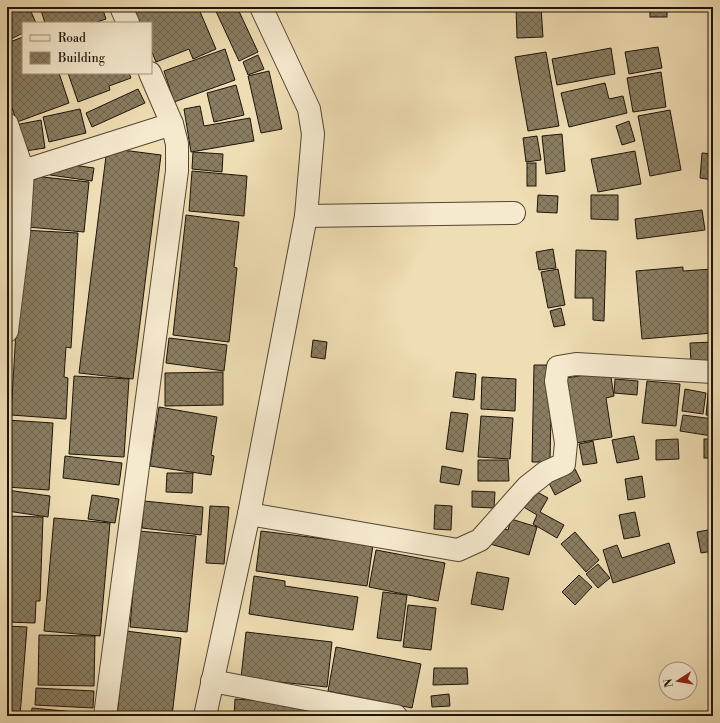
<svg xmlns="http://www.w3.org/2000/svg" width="720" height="723" viewBox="0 0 720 723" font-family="'Libre Bodoni',serif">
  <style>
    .building { fill: url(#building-cross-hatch); stroke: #1d1409 }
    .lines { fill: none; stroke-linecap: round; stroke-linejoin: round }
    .minor-casing { stroke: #524634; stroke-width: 24 }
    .minor { stroke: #f5e9ce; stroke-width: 22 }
  </style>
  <defs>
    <pattern id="building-cross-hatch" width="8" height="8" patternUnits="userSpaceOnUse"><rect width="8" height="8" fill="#8a7d61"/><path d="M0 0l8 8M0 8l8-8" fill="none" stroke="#70654e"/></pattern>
  </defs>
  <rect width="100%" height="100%" fill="#efddb3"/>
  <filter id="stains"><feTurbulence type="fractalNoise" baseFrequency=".005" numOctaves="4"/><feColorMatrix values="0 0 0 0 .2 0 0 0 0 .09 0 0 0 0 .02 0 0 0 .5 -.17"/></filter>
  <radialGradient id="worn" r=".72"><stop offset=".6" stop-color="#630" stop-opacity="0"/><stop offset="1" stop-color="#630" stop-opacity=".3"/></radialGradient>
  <g class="building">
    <polygon points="7,7 29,7 36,23 23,23 23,33 7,41"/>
    <polygon points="40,7 102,7 106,19 94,23 45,23"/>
    <polygon points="133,7 198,7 216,49 193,59 189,49 156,62 151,50 151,23 140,23"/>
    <polygon points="214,7 237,7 258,52 239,61"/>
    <polygon points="516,7 541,7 543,37 517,38"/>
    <rect x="650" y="7" width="17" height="10"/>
    <polygon points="676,7 708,7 708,11 676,10"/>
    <polygon points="23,37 23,73 59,73 69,103 17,122 7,94 7,43"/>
    <polygon points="658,47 662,68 629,74 625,52"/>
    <polygon points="611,48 615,74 557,85 552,59"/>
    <polygon points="225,49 235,80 174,102 164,71"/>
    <polygon points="546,52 559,126 528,131 515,57"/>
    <polygon points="258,55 264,69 248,75 243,62"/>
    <polygon points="269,71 282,129 261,133 248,76"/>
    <polygon points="661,72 666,107 633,112 627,78"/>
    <polygon points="68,73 129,73 131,78 109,86 110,90 78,102"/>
    <polygon points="605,83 609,99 623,96 627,113 569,127 561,93"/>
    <polygon points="236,85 244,115 214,122 207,93"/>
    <polygon points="138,89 145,103 92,127 86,113"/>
    <polygon points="200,106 204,126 250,118 254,141 191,152 184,109"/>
    <polygon points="80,109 86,133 49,142 43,117"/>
    <polygon points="670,110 681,170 650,176 638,116"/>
    <polygon points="41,120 45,148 19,152 15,125"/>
    <polygon points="629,121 635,141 622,145 616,126"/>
    <polygon points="562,134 565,171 546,174 542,136"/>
    <polygon points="537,136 541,160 526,162 523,138"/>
    <polygon points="107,148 161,155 133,379 79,373"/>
    <polygon points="635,151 641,184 598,192 591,159"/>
    <polygon points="193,152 223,154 222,172 192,169"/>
    <polygon points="702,153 713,154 713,180 700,178"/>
    <polygon points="52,162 94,168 92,181 50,175"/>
    <rect x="527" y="163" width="9" height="23"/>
    <polygon points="192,171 247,176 244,216 189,211"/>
    <polygon points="33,176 89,182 84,232 28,227"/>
    <polygon points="538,195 558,196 557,213 537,212"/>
    <polygon points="591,195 618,195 618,220 591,219"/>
    <polygon points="7,204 10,204 8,239 7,239"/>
    <polygon points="702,210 705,230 637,239 635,219"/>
    <polygon points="186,215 239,222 234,267 237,268 229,342 173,335"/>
    <polygon points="22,230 78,233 71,348 66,347 64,377 68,378 66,419 11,415"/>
    <polygon points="553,249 556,268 539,270 536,252"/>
    <polygon points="576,250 606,251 604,321 593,320 593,298 575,298"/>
    <polygon points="683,267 683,271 713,269 713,333 642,339 636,271"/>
    <polygon points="558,269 565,305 548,308 541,272"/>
    <polygon points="561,308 565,325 554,327 550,311"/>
    <polygon points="169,338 227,345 224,371 166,363"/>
    <polygon points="313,340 327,342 325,359 311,357"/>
    <polygon points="713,342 713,362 691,363 690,343"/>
    <polygon points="534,365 552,365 550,462 532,462"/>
    <polygon points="610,371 614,396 606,398 612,437 576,443 566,378"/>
    <polygon points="223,372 223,405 165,406 165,373"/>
    <polygon points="456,372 476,374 474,400 453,397"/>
    <polygon points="74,376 129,379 124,457 69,454"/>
    <polygon points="482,377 516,379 515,411 481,409"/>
    <polygon points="615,379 638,381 637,395 614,393"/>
    <polygon points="647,381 680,384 676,426 642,423"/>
    <polygon points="709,384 713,385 713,416 706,415"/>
    <polygon points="685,389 706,393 703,414 682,411"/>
    <polygon points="159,407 217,417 211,455 214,456 211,475 150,466"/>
    <polygon points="451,412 468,414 463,452 446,449"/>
    <polygon points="683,415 713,419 712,436 680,431"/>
    <polygon points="481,416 513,418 510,459 478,457"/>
    <polygon points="7,420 53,423 49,490 7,487"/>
    <polygon points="634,436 639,459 617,463 612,440"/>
    <polygon points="678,439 679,459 656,460 656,440"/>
    <rect x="704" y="439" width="9" height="19"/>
    <polygon points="593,441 597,463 583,465 579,444"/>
    <polygon points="65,456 122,463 119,485 63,478"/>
    <polygon points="478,460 508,460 509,481 478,481"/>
    <polygon points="442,466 462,470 459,485 440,482"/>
    <polygon points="575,469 581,481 555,495 549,483"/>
    <polygon points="167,473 193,473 192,493 166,492"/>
    <polygon points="642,476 645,497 628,500 625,479"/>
    <polygon points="532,489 548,498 540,512 564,525 557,538 533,524 537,515 522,506"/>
    <polygon points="7,490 50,496 48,517 7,511"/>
    <polygon points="472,491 495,492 494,508 472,507"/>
    <polygon points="92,495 119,499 115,523 88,519"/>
    <polygon points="144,501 203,507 201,535 142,528"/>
    <polygon points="435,505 452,506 451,530 434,529"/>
    <polygon points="210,506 229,507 224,564 206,563"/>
    <polygon points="635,512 640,536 624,539 619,515"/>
    <polygon points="7,516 43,517 40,601 36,601 35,623 7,622"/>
    <polygon points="54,518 110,523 100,636 44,631"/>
    <polygon points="511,519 537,527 529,555 490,544 494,526 508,530"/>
    <polygon points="713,529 713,551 701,553 697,532"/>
    <polygon points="138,531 196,536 187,632 130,627"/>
    <polygon points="261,531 373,545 367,586 256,571"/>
    <polygon points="575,532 599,560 586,572 561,544"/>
    <polygon points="669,543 675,563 613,583 603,550 617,545 622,558"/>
    <polygon points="376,550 445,563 438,601 369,587"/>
    <polygon points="598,564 610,578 598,588 586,574"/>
    <polygon points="477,572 509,578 503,610 471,604"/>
    <polygon points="579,575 592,587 575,605 562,592"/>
    <polygon points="254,576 285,581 285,586 358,597 353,630 249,614"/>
    <polygon points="383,592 407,595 401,641 377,638"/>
    <polygon points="408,605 436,608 431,650 403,647"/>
    <polygon points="7,626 27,627 20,716 7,716"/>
    <polygon points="126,631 181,638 172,716 117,716"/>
    <polygon points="246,632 332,642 327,687 241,678"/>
    <polygon points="39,635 95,636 94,686 38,685"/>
    <polygon points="336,647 421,664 412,708 328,691"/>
    <polygon points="434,668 467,668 468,684 433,685"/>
    <polygon points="36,688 94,691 93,708 35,705"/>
    <polygon points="449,694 450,706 432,707 431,696"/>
    <polygon points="235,699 320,705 319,716 234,716"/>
    <polygon points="32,708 87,713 87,716 31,716"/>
  </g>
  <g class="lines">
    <g class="minor-casing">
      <g id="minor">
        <polyline points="121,7 128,23"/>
        <polyline points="7,124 23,171 19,234 7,331"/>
        <polyline points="23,171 172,124"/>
        <polyline points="306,216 514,213"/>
        <polyline points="249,514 458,550 480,540 527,487 546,472 564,464 566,443 556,381 558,367 576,364 713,372"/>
        <polyline points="212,681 396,716"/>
        <polyline points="105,716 177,171 177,144 172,124 150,73"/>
        <polyline points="205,716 249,514 306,216 313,134 309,109 261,7"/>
      </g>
    </g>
    <use href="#minor" class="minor"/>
  </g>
  <rect width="720" height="723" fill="none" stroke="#efddb3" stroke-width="24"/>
  <rect x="8" y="8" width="704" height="707" fill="none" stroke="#1d1409" stroke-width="2"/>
  <rect x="12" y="12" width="696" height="699" fill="none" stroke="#1d1409"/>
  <rect x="22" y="22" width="130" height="52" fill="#f5e9ce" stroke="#9f947f"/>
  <rect x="30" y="35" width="20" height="6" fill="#f5e9ce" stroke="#9f947f"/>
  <text x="58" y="42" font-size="12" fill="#1d1409">Road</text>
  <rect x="30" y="52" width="20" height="12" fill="url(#building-cross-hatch)" stroke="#9f947f"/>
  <text x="58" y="62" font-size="12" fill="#1d1409">Building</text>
  <g transform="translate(678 681) rotate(258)"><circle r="19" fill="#f5e9ce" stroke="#9f947f"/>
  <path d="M0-3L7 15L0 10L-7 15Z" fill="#8f2418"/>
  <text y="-6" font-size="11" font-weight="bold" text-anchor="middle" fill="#1d1409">N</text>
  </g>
  <rect width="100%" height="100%" filter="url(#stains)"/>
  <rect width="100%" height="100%" fill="url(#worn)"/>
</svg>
